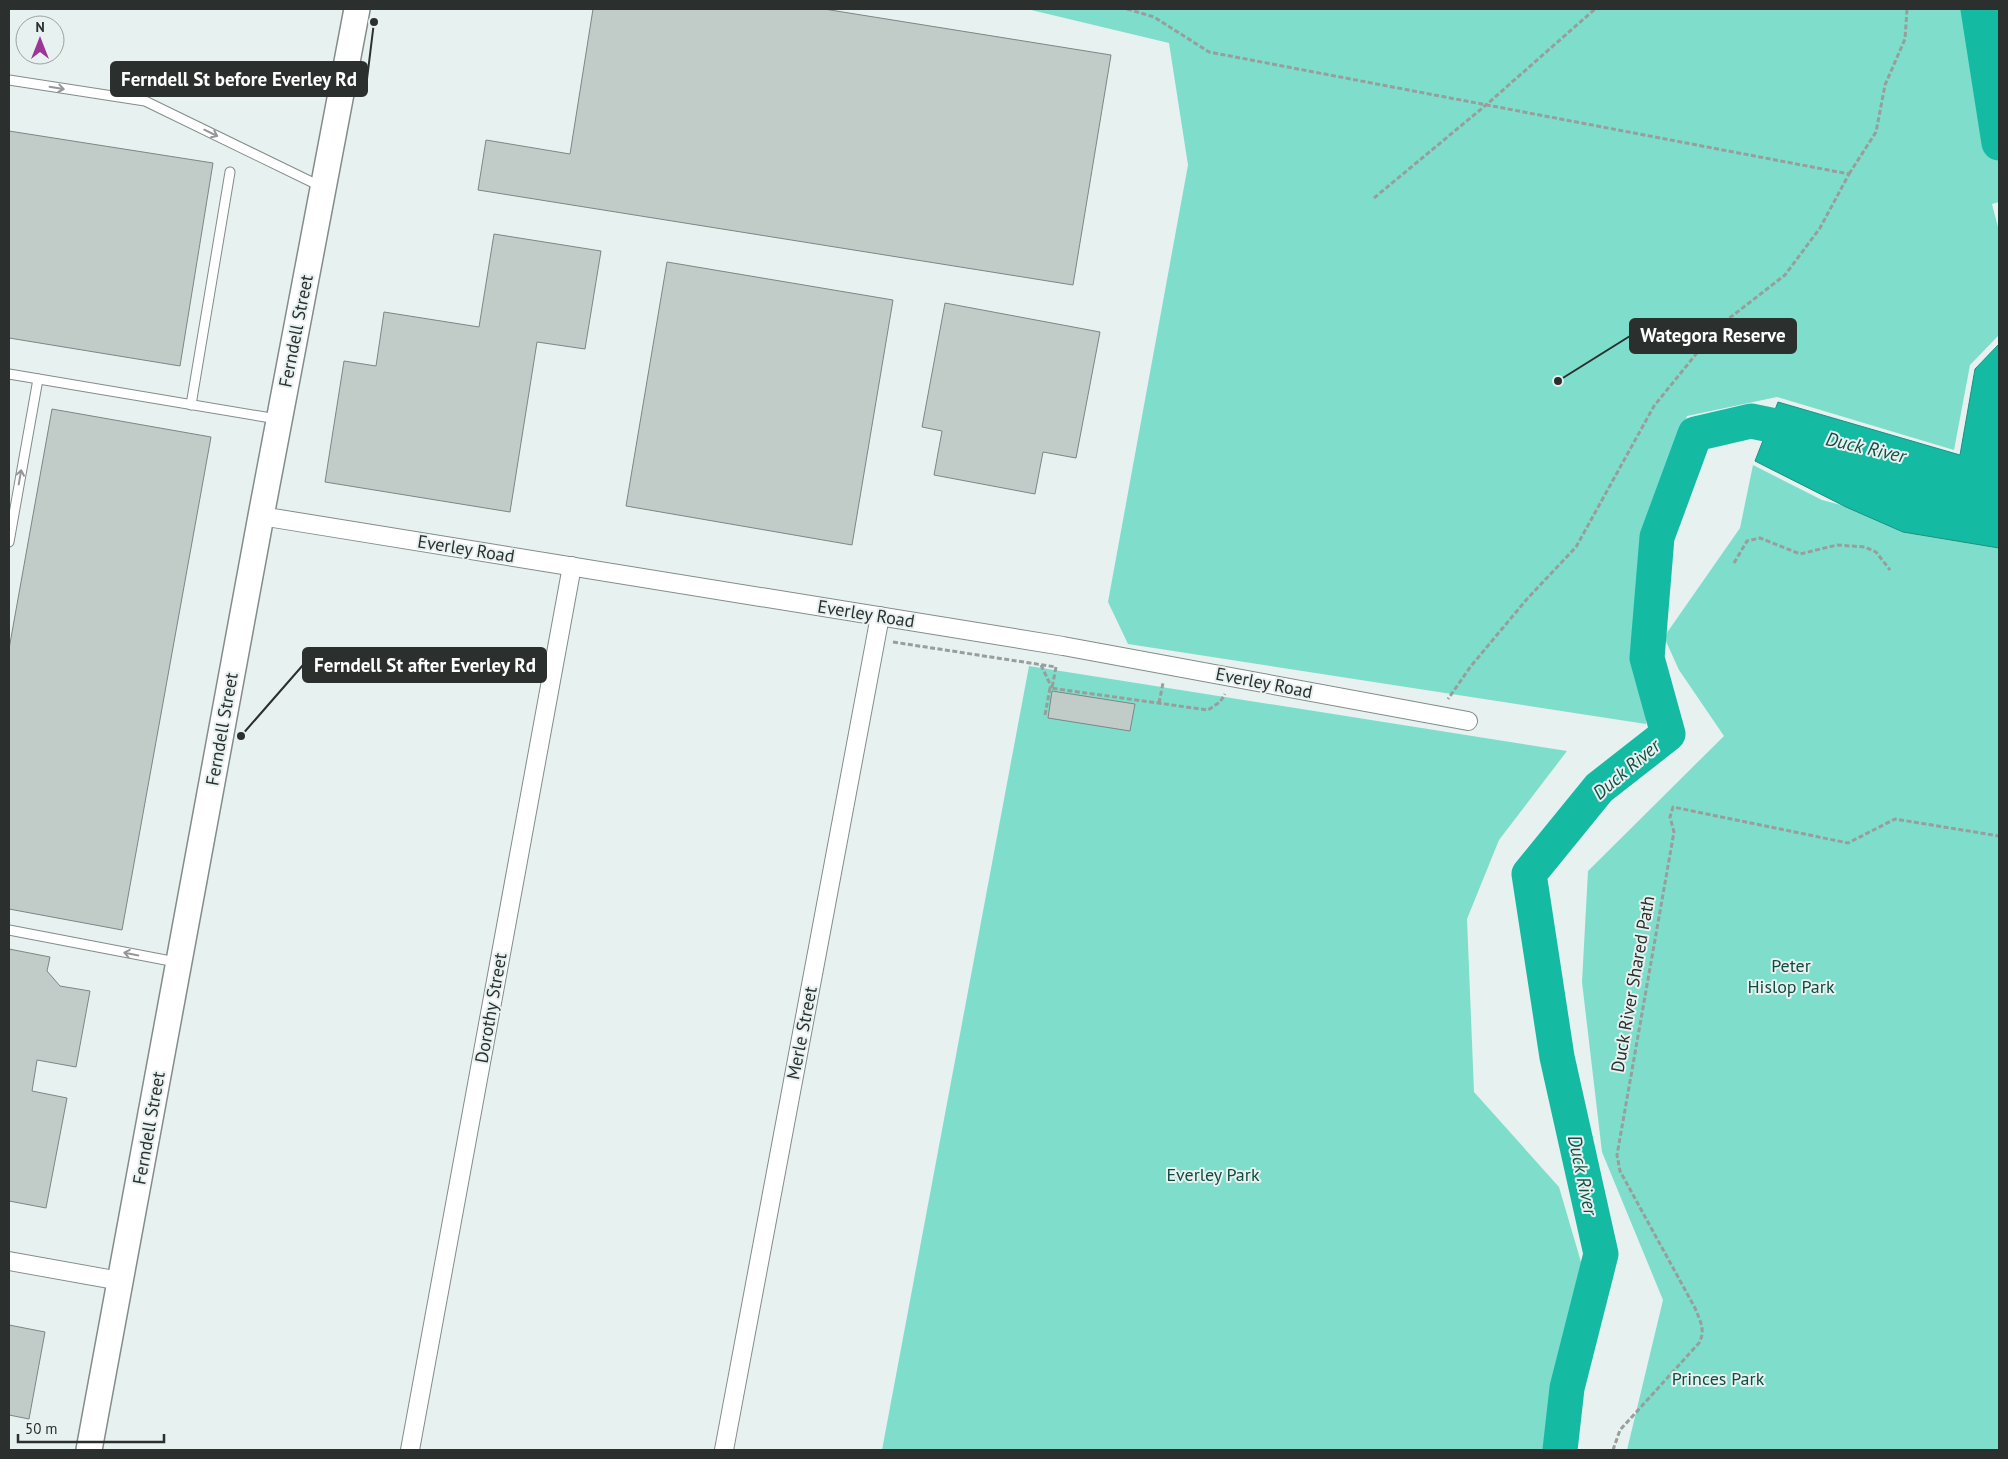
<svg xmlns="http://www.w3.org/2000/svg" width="2008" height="1459" viewBox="0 0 2008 1459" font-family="'PT Sans',sans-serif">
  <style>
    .green { fill: #7edecb }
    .water { fill: #15baa3; stroke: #1c9080 }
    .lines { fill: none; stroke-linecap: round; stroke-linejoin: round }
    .river { stroke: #15baa3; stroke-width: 35 }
    .building { fill: #c1cbc8; stroke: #7d8684 }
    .service-casing { stroke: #838c8a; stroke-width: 11 }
    .minor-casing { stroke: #838c8a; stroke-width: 20 }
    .secondary-casing { stroke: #838c8a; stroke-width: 28 }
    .path { stroke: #979e9c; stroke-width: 3; stroke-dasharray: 5 2.5; stroke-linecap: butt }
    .service { stroke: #fff; stroke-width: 9 }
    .minor { stroke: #fff; stroke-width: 18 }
    .secondary { stroke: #fff; stroke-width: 25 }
    .oneway { stroke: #959796 }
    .labels { text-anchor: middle; stroke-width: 4; stroke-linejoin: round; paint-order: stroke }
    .street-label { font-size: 18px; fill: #2b2f2e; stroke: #e7f1ef }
    .park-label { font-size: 18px; fill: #0e4c42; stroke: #e7f1ef }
    .water-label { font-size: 19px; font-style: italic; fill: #124f45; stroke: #e7f1ef }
    .leader { fill: none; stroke: #2b2f2e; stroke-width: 2 }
    .callout-dot { fill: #2b2f2e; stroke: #e7f1ef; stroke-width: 2 }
    .callout { fill: #2b2f2e; stroke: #2b2f2e; stroke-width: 2 }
    .callout-label { font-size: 19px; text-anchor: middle; font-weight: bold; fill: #fff }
  </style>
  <rect width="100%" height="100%" fill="#e7f1ef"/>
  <g class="green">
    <polygon points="1027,9 1999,9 1999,202 1992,204 1999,231 1999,335 1970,365 1954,450 1777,397 1687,416 1639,542 1646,724 1128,644 1108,602 1188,165 1169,43"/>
    <polygon points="1753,465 1822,500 1939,531 1999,517 1999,1450 1627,1450 1663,1300 1602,1152 1582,982 1588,871 1724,736 1679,670 1664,637 1740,528"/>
    <polygon points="1029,666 1567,751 1499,840 1467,919 1474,1092 1559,1187 1598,1320 1556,1423 1556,1450 882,1450"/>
  </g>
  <g class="water">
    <polygon points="1985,9 1999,9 1999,95 1999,93"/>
    <polygon points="1999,344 1999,548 1903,532 1846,507 1755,461 1778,402 1960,455 1975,369"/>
  </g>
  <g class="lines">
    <g class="river">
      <polyline points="1978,9 1999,143"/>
      <polyline points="1560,1450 1567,1388 1601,1254 1557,1057 1529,874 1599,788 1668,734 1647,658 1657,537 1695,434 1751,421 1816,434"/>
    </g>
  </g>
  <g class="building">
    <polygon points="593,9 824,9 1111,55 1073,285 478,190 486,140 570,154"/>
    <polygon points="9,131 213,163 180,366 9,338"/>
    <polygon points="494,234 601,251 585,349 537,342 510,512 325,482 344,361 376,366 384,312 479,327"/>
    <polygon points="667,262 893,300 852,545 626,506"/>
    <polygon points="945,303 1100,332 1076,458 1043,452 1035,494 934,475 942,431 922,427"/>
    <polygon points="52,409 211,437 122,930 9,909 9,649"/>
    <polygon points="1052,691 1135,704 1130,731 1048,718"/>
    <polygon points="9,949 50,957 47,971 60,986 90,991 76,1067 37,1060 32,1091 67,1098 46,1208 9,1201"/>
    <polygon points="9,1325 45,1332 29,1419 9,1415"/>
  </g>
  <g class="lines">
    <g class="service-casing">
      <g id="service">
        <polyline points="9,80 145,101 322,187"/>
        <polyline points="9,374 277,419"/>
        <polyline points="191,405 230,172"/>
        <polyline points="9,542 38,379"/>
        <polyline points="9,930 176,962"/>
      </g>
    </g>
    <g class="minor-casing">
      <g id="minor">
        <polyline points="261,516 1063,646 1468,721"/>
        <polyline points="9,1261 120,1281"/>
        <polyline points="410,1450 572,566"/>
        <polyline points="724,1450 880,616"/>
      </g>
    </g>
    <g class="secondary-casing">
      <polyline id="secondary" points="89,1450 261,516 357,9"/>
    </g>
    <g class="path">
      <polyline points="1127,9 1154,17 1209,52 1849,174 1820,228 1785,275 1718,327 1654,406 1576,547 1527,599 1471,666 1448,699"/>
      <polyline points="1849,174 1876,132 1885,85 1905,39 1907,9"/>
      <polyline points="1374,198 1486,105 1595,9"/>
      <polyline points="1734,563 1747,541 1760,538 1800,554 1837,545 1865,547 1876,552 1890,570"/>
      <polyline points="893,642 1056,667 1052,688"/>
      <polyline points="1041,665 1052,688"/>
      <polyline points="1159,703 1163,683"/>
      <polyline points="1045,715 1050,688 1208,710 1220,702 1225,694"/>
      <path d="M1613,1450l7,-20 79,-87c7,-13 1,-22 -4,-35l-75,-137 -3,-16 57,-323 -4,-15 3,-10 175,36 47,-24 104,17"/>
    </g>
    <use href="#service" class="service"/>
    <use href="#minor" class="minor"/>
    <use href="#secondary" class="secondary"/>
  </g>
  <defs><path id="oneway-shaft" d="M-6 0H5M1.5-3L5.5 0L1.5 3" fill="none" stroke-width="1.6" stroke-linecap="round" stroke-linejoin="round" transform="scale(1.25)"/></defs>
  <g class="oneway">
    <use href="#oneway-shaft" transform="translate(57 88) rotate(9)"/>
    <use href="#oneway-shaft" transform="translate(211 133) rotate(26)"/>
    <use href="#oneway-shaft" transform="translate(20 477) rotate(-80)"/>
    <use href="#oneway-shaft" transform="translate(131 954) rotate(-169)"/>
  </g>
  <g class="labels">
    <g class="street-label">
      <text transform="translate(296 331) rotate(-79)" y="6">Ferndell Street</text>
      <text transform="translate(466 549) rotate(9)" y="6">Everley Road</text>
      <text transform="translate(866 614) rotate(9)" y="6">Everley Road</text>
      <text transform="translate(1264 683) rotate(11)" y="6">Everley Road</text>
      <text transform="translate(222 729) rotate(-80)" y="6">Ferndell Street</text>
      <text transform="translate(1633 984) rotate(-80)" y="6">Duck River Shared Path</text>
      <text transform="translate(491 1008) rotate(-80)" y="6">Dorothy Street</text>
      <text transform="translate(802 1033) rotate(-79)" y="6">Merle Street</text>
      <text transform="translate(149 1128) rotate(-80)" y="6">Ferndell Street</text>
    </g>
    <g class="park-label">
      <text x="1791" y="972">Peter<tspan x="1791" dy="21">Hislop Park</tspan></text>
      <text x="1213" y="1181">Everley Park</text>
      <text x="1718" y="1385">Princes Park</text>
    </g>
    <g class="water-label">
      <text transform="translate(1866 447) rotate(13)" y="7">Duck River</text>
      <text transform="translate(1626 769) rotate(-40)" y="7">Duck River</text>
      <text transform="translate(1583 1175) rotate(78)" y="7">Duck River</text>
    </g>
  </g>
  <path class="leader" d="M374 22L367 79M1558 381L1630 336M241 736L303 665"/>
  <g class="callout-dot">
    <circle cx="374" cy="22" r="5"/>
    <circle cx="1558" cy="381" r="5"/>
    <circle cx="241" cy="736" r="5"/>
  </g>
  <g class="callout">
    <rect x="111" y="62" width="256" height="34" rx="5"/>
    <rect x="1630" y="319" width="166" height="34" rx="5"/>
    <rect x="303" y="648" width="243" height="34" rx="5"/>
  </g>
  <g class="callout-label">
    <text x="239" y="86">Ferndell St before Everley Rd</text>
    <text x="1713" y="342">Wategora Reserve</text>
    <text x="425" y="672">Ferndell St after Everley Rd</text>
  </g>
  <rect width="2008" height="1459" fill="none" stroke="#2b2f2e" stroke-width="20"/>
  <g transform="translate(40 40)"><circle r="24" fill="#e7f1ef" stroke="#9ca3a2"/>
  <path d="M0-4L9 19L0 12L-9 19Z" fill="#9c3598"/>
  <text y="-8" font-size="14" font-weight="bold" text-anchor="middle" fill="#2b2f2e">N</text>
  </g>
  <path d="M18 1434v8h146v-8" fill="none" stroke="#2b2f2e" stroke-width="2.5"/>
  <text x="25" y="1434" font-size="15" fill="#2b2f2e" stroke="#e7f1ef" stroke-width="4" paint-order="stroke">50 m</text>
</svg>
